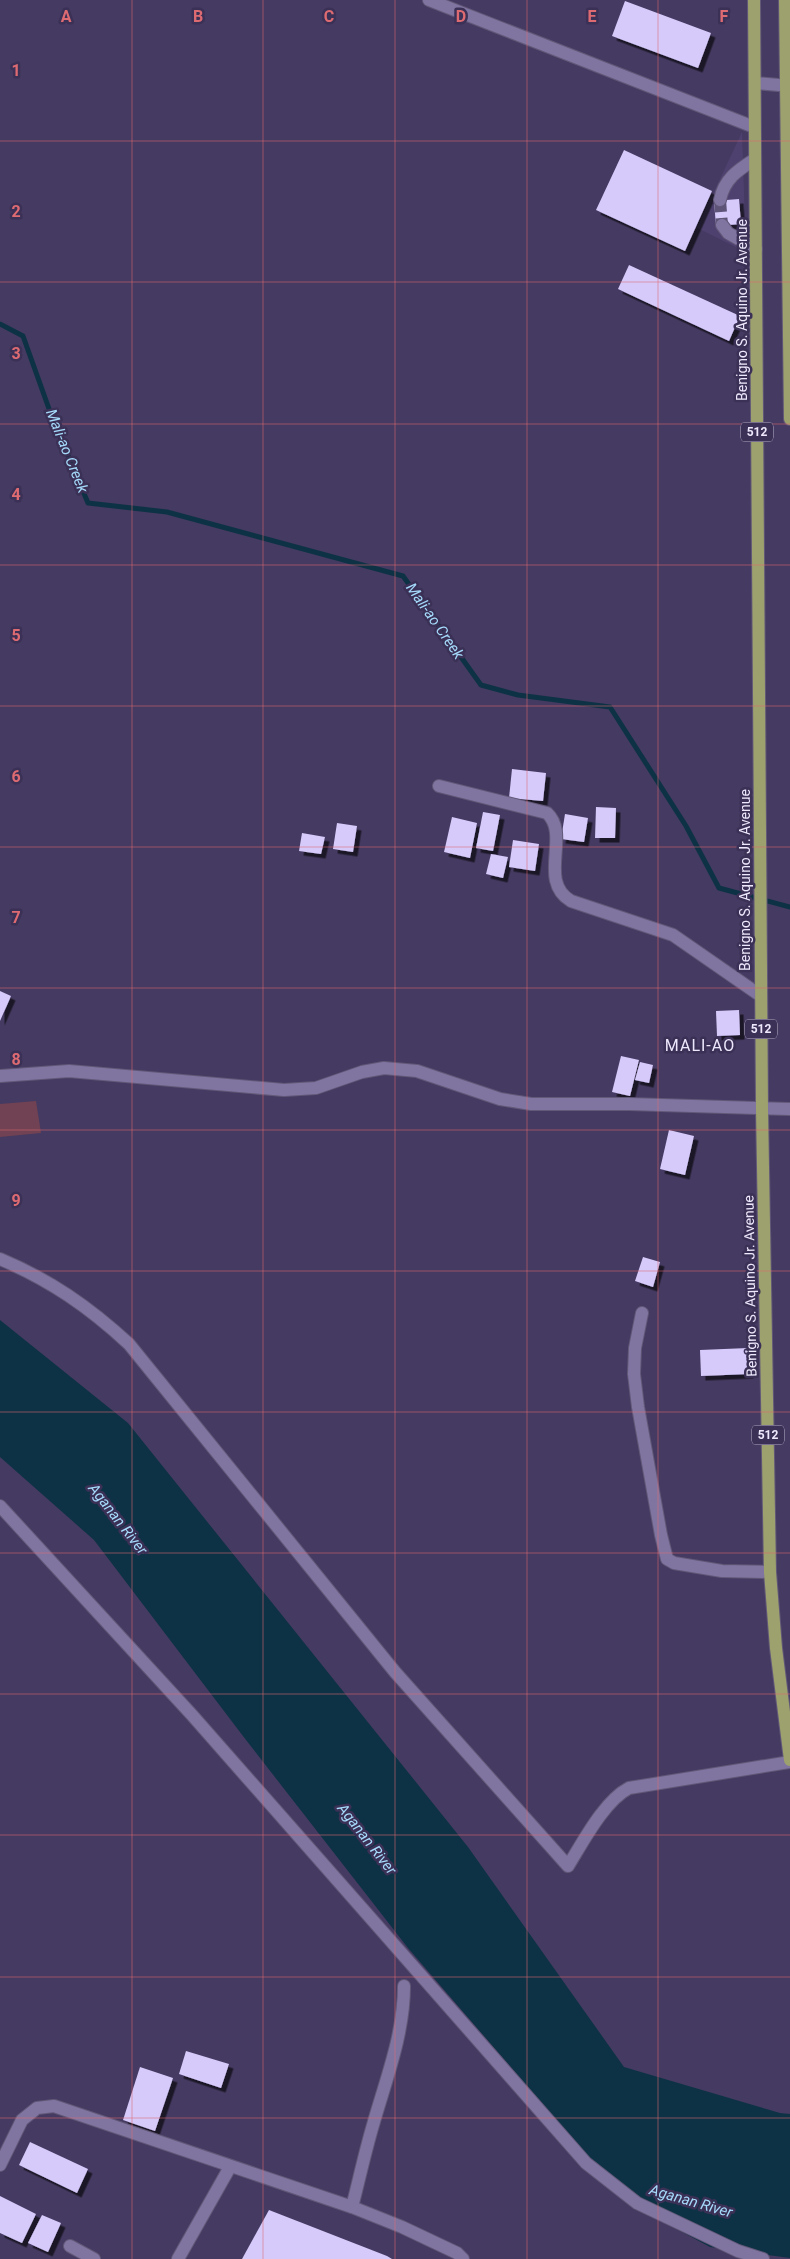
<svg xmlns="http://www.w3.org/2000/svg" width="790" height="2259" viewBox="0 0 790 2259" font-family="Roboto,sans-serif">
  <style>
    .built { fill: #4e416f }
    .green { fill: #704253 }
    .water { fill: #0e3245 }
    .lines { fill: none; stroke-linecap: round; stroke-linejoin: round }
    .stream { stroke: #0e3245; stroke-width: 5 }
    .building { fill: #d5cafa; filter: url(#shadow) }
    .minor-tunnel { stroke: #5e5478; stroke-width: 12; stroke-dasharray: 12 6; stroke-linecap: butt }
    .minor-casing { stroke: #625878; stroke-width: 14 }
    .major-casing { stroke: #625878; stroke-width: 14 }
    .minor { stroke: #8075a1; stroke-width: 12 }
    .major { stroke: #9da16d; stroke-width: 12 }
    .grid { fill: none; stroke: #de6b72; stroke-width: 1; stroke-opacity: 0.55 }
    .labels { text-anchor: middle; stroke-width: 5; stroke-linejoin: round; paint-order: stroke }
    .shield { fill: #3b3056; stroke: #b8b1ca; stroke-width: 1 }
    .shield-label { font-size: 12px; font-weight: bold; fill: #ede8fc }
    .street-label { font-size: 14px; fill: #ede8fc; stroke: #3b3056 }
    .water-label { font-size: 15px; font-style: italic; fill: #a5dafa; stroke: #3b3056 }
    .quarter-label { font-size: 16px; letter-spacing: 1px; fill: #ede8fc; stroke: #3b3056 }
    .grid-label { font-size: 16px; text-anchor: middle; font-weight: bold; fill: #de6b72; stroke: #3b3056; stroke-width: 5; stroke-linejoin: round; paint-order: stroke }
  </style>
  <defs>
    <filter id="shadow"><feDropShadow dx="4.5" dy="4.5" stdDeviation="0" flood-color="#0009"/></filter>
  </defs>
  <rect width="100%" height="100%" fill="#453a61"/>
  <polygon class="built" points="742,132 746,252 697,228"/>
  <polygon class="green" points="36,1101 41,1133 0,1137 0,1104"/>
  <polygon class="water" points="0,1320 128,1423 468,1847 624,2067 780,2113 790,2114 790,2258 710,2247 628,2203 408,1948 246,1740 94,1540 0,1457"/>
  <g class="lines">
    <polyline class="stream" points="0,324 23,336 53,420 88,503 167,512 403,576 481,685 518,695 610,707 686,826 719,888 790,907"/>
  </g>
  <g class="building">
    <polygon points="625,1 711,33 698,68 612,36"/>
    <polygon points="624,150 712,191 685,251 596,210"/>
    <polygon points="739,199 741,224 716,226 714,201"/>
    <polygon points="629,265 740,316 729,341 618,289"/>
    <polygon points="512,769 546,773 543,801 509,798"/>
    <polygon points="596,807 616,808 615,838 595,838"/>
    <polygon points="483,812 500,815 493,851 476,848"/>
    <polygon points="565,814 588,818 584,842 561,839"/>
    <polygon points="452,817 477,823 470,858 444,852"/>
    <polygon points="337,823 357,826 353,852 333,849"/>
    <polygon points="302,833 325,837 321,854 299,851"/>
    <polygon points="513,840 539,844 535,871 509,867"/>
    <polygon points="491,854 508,857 503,878 486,874"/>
    <polygon points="0,991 11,996 0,1021"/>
    <polygon points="739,1010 740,1035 717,1036 716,1011"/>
    <polygon points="621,1056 639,1060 630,1096 612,1092"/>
    <polygon points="640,1062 653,1065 649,1083 635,1080"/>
    <polygon points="669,1130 694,1136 685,1175 660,1169"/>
    <polygon points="643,1257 660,1262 653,1287 635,1281"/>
    <polygon points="748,1348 749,1374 701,1376 700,1350"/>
    <polygon points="186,2051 229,2064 221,2088 179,2074"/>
    <polygon points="140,2067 173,2078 155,2131 123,2120"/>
    <polygon points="30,2142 88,2169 77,2193 19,2165"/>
    <polygon points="0,2196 36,2214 22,2243 0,2233"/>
    <polygon points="269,2210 387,2256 392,2259 242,2259"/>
    <polygon points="42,2215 61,2223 48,2252 28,2243"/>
  </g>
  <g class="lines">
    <polyline class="minor-tunnel" points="720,200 722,225"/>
    <g class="minor-casing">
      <g id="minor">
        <polyline points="429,0 754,127"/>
        <polyline points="755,83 790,86"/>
        <path d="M720,200c4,-21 18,-30 35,-41"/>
        <polyline points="722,225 728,233 756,249"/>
        <path d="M439,786l108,27c24,22 -10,68 24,88l102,34 88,61"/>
        <polyline points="0,1076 69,1071 284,1090 316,1088 362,1072 384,1068 417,1071 500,1099 531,1104 629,1104 790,1109"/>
        <path d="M0,1259c50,21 89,48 129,85l266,328 173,194c15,-24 36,-65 61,-78l161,-26"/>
        <polyline points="642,1313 635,1348 634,1374 638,1407 661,1535 667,1559 674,1563 722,1571 770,1572"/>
        <polyline points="0,1506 192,1715 586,2163 637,2203 738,2251 763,2259"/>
        <polyline points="0,2165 22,2120 37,2108 54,2106 352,2207 402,2227 457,2253 463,2259"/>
        <path d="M352,2207c7,-27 13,-55 21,-82 13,-46 31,-91 31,-139"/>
        <polyline points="70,2246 94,2259"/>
        <polyline points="178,2259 230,2167"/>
      </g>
    </g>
    <g class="major-casing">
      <g id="major">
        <polyline points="754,0 762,1109 770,1572 776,1648 790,1760"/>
        <polyline points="785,0 790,419"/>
      </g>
    </g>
    <use href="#minor" class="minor"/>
    <use href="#major" class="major"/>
  </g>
  <path class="grid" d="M132,0v2259M263,0v2259M395,0v2259M527,0v2259M658,0v2259M0,141h790M0,282h790M0,424h790M0,565h790M0,706h790M0,847h790M0,988h790M0,1130h790M0,1271h790M0,1412h790M0,1553h790M0,1694h790M0,1835h790M0,1977h790M0,2118h790"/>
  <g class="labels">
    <g class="shield">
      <rect x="741" y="422.5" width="32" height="19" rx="4"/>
      <rect x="745" y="1019.5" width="32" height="19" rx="4"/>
      <rect x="752" y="1425.5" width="32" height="19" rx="4"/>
    </g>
    <g class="shield-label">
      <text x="757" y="436">512</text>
      <text x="761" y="1033">512</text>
      <text x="768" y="1439">512</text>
    </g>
    <g class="street-label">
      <text transform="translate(742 310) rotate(-90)" y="5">Benigno S. Aquino Jr. Avenue</text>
      <text transform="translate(745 880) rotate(-90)" y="5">Benigno S. Aquino Jr. Avenue</text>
      <text transform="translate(750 1286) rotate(-91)" y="5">Benigno S. Aquino Jr. Avenue</text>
    </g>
    <g class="water-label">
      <text transform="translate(67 451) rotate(68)" y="5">Mali-ao Creek</text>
      <text transform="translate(435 621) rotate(55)" y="5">Mali-ao Creek</text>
      <text transform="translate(118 1519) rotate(52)" y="5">Aganan River</text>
      <text transform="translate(367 1839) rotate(52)" y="5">Aganan River</text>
      <text transform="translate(691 2201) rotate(16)" y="5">Aganan River</text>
    </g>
    <g class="quarter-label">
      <text x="700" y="1051">MALI-AO</text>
    </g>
  </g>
  <g class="grid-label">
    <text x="66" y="22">A</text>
    <text x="198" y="22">B</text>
    <text x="329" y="22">C</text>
    <text x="461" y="22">D</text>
    <text x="592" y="22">E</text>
    <text x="724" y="22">F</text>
    <text x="16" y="76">1</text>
    <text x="16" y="217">2</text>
    <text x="16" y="359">3</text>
    <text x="16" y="500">4</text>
    <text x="16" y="641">5</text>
    <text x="16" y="782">6</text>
    <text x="16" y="923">7</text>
    <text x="16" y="1065">8</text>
    <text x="16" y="1206">9</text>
  </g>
</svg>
